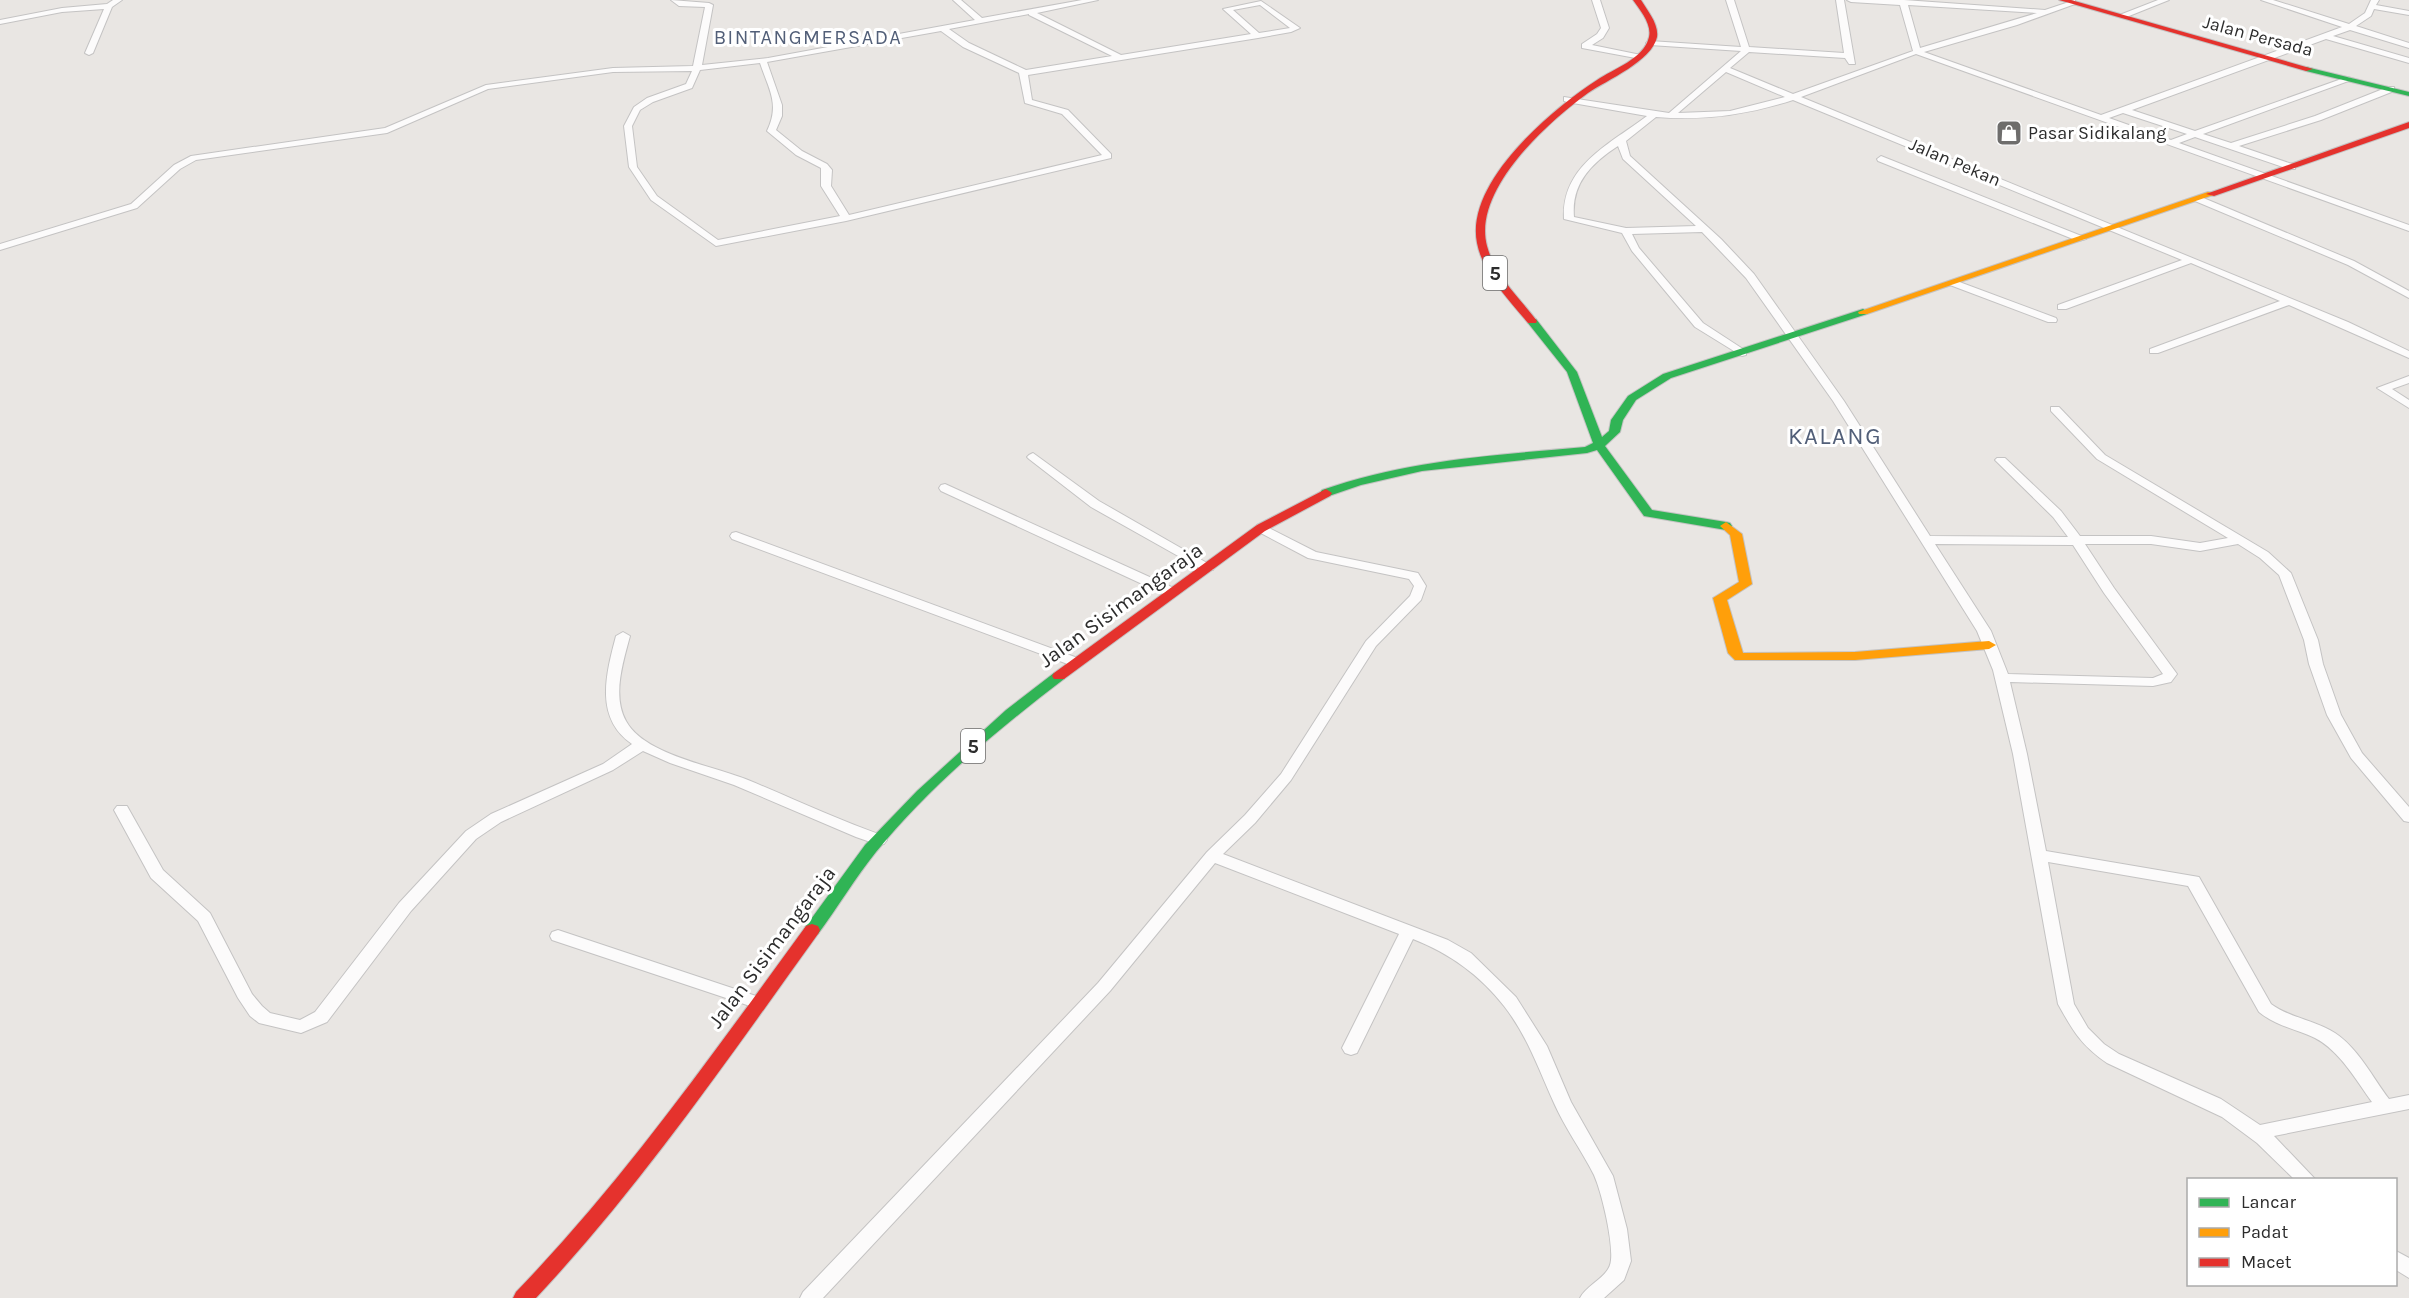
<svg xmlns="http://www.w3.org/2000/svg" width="2409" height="1298" viewBox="0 0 2409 1298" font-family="Karla,sans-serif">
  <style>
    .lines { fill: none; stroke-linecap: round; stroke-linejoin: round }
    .street-casing { stroke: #c4c3c3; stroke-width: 2 }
    .fast-casing { stroke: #c4c3c3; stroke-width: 2 }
    .slow-casing { stroke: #c4c3c3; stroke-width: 2 }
    .jam-casing { stroke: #c4c3c3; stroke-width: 2 }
    .street { fill: #fcfbfb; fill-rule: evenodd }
    .fast { fill: #30b455; fill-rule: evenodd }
    .slow { fill: #ff9f0a; fill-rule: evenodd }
    .jam { fill: #e5322d; fill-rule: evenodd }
    .labels { text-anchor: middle; stroke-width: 6; stroke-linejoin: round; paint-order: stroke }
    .far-street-label { font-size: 18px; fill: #2c2c2c; stroke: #fff }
    .far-poi-label { font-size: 18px; fill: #2c2c2c; stroke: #fff; text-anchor: start }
    .far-quarter-label { font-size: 20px; letter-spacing: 1.5px; fill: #525f78; stroke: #fff }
    .shield { fill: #fff; stroke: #6b6b6b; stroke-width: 1.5 }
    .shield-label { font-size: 20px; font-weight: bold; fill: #2c2c2c }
    .street-label { font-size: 21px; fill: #2c2c2c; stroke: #fff }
    .quarter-label { font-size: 24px; letter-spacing: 1.5px; fill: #525f78; stroke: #fff }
  </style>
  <rect width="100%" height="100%" fill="#e9e6e3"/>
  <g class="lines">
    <g class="street-casing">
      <g id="street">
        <polygon points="113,0 122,0 112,7 93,53 89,55 85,53 104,9 62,12 0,24 0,20 62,8 107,4"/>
        <path d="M671,0l38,3 4,2 -11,60 66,-7 207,-38 -22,-20h8l21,18 100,-18h16l-61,13 84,42 130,-21 -28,-25 38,-8 39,27 -9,4 -33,6 -230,37 4,25 36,10 43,44v4l-265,63 -130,25 -65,-46 -22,-33 -5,-41 10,-19 13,-9 39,-14 6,-13 -79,1 -125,17 -101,44 -191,27 -16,9 -43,39 -137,42v-6l131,-40 43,-39 17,-9 194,-28 101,-43 127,-17 80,-2 12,-59 -26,-1zM1260,5l30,23 -31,5 -26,-23zM1029,14v1l83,41 -86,14 -57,-27 -20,-14zM941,31l22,16 56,26 6,30 37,11 40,41 -253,60 -18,-29 1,-16 -5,-6 -25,-13 -26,-21 6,-14v-11l-15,-43zM760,63c9,27 20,41 7,68l29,24 25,13v18l19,30 -122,24 -61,-44 -20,-29 -5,-41 8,-16 13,-8 39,-14 8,-18z"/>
        <polygon points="1592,0 1600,0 1609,28 1603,38 1592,45 1641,55 1641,59 1582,48 1582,44 1597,34 1601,28"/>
        <path d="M1726,0h8l15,47 95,6 -8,-53h8l11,64h-6l-4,-6 -96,-6 -19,16 63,26 120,-43 -13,-46 -49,-3 -4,-2h57l141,10 30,-10v4l-58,21 -93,27 177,63 241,-88 -81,-27h12l76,24 16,-11 6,-13h8l-3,5 33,6v4l-35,-6 -3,7 -15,10 53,17v5l-59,-18 -17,6 76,22v5l-83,-24 -194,71 63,21 152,-54 7,2 -151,55 28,9 84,-27 73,-29h6v4l-73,29 -82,26 56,19v4h-6l-94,-32 -16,6 230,82v6l-493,-177 -115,43 547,225 61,29v7l-120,-53 -131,48h-8v-4l130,-48 -89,-38 -125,46h-8v-4l124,-45 -389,-160c-46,15 -89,21 -137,17l-30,24 4,15 91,83 33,35 90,127 86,135 138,1 -15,-20 -56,-55 -2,-2 2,-2h8l56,53 19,25h71l49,7 28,-5 -131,-79 -46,-48v-4h8l46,48 163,97 23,21 27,67 5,24 18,51 21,38 47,54v15l-5,-1 -53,-63 -24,-43 -18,-51 -5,-24 -25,-65 -19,-17 -22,-14 -38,7 -49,-7h-66l29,44 63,86 -6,8 -18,4 -143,-4 17,72 19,97 153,26 72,127c19,14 44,16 64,29 23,15 38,45 54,66l20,-4v14l-135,27 42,44h-21l-38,-37 -35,-26 -115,-54c-26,-18 -34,-32 -49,-59l-45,-250 -20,-84 -16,-39 -144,-230 -87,-123 -44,-46 -70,2 7,14 64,75 43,28v4l-4,1 -47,-29 -63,-76 -10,-18 -58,-14c-3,-53 46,-75 83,-103l-80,-14 -3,-1v-4l105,16 72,-62 -91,-6 -4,-2 4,-2 91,6zM1908,5l129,8 -117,35zM1726,72l59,25 -55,14 -52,2zM2123,113l64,21 -16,6 -62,-22zM1618,146l5,13 73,67 -70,2 -52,-11c-3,-34 18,-54 44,-71zM1935,544l138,1 31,48 59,81 -10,4 -145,-4 -17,-43zM2048,862l140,24 71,126c17,14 37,17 56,26 25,13 41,42 57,64l-112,23 -39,-26 -102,-45 -15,-10 -16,-16 -14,-24z"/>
        <polygon points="2158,0 2169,0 2124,18 2117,16"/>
        <polygon points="1881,156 2084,237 2086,239 2078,241 1878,161 1877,159"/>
        <polygon points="2195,197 2201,197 2354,261 2409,291 2409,298 2348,265 2195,201"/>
        <polygon points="1954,280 2056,318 2057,320 2056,322 2048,322 1950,285 1949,283"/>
        <polygon points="2409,376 2409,383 2392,389 2409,400 2409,408 2377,388"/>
        <polygon points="1033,453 1099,501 1214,567 1213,570 1203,570 1091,507 1029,459 1027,457 1029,455"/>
        <polygon points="945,484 1176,589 1177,592 1171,596 1166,595 941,491 939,488 941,485"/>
        <path d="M1261,524l55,28 102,21 8,13 -5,14 -45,46 -85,134 -36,43 -32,31 225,86 23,13 45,44 31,49 24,56 42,74 14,53 4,32 -7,19 -20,18h-24c7,-14 30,-21 31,-38 2,-19 -9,-67 -17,-85 -12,-24 -29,-47 -40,-72 -15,-33 -27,-68 -50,-97 -24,-31 -55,-53 -91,-67l-56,114 -6,2 -6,-2 -3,-5 57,-114 -184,-71 -105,128 -287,307h-23l3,-6 295,-309 109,-131 38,-37 36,-41 85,-133 44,-45 4,-10 -5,-7 -101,-21 -51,-27 -2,-3 2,-3z"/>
        <polygon points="736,532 1083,660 1085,663 1078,667 1073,666 732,539 730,536 732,533"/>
        <path d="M623,632l7,4c-7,26 -18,60 -4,85 18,34 88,45 122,59 46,19 90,40 136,56l3,4 -3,4 -5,1 -23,-8 -122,-52 -64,-22 -27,-12 -30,19 -112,52 -25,17 -65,72 -84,111 -26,11 -42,-10 -9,-7 -12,-18 -40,-77 -47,-43 -37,-68 3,-4h10l36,64 47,43 42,81 10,12 8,7 30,7 15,-8 84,-109 67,-72 25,-17 112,-50 29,-20c-38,-26 -26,-70 -16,-108z"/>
        <polygon points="558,930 762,998 764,1002 762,1006 756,1008 552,940 550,936 552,932"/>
        <polygon points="2396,1251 2409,1258 2409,1278 2396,1270"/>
      </g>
    </g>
    <g class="fast-casing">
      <g id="fast">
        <polygon points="2306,67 2409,92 2409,96 2306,71"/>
        <path d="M1863,309l5,3 -1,2 -196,64 -35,22 -13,20 -3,12 -15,14 47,64 74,12 4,1 2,3 -2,3 -4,1 -82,-14 -47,-66 -10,3 -165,18 -61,14 -35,12 -6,-4 2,-3c85,-30 173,-35 263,-43l8,-4 -26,-71 -39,-49v-4h8l41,53 25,65 7,-6 2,-11 17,-24 35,-22z"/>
        <path d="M1059,672l5,1 2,3 -2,3c-67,51 -135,108 -188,173 -21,26 -38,55 -58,82l-6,2 -6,-2 -2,-4 2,-4 59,-81 52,-54 89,-81 48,-37z"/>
      </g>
    </g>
    <g class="slow-casing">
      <g id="slow">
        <polygon points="2208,192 2216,194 1867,314 1859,314 1858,312"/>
        <polygon points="1726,522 1742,534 1752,584 1727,600 1743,653 1855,652 1989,641 1996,645 1989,649 1855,660 1735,660 1728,653 1713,598 1739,582 1730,535 1720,526"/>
      </g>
    </g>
    <g class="jam-casing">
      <g id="jam">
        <path d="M1633,0h8c6,10 18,24 16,37 -5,24 -50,43 -69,56 -40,29 -116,97 -101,153 8,30 32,51 50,75l-1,2h-8c-19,-23 -45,-49 -51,-80 -12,-61 75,-134 120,-163 16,-11 47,-21 52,-43 3,-13 -9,-27 -16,-37z"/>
        <polygon points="2059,0 2071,0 2313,69 2306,71"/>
        <polygon points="2409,122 2409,128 2214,196 2206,194"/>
        <polygon points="1326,489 1332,493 1330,496 1265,531 1064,679 1054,679 1052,676 1054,673 1257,525"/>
        <path d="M812,924l6,2 2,4 -2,4c-90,125 -177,252 -282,364h-23l3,-6c109,-113 198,-240 290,-366z"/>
      </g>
    </g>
    <use href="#street" class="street"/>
    <use href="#fast" class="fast"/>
    <use href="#slow" class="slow"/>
    <use href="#jam" class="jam"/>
  </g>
  <defs>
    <g id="shop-square" transform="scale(1.35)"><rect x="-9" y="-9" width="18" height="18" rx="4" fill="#6e6d6c" stroke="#fff"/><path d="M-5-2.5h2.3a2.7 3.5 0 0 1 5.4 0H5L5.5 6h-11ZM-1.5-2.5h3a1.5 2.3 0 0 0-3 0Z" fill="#fff"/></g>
  </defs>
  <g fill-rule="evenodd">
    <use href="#shop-square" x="2009" y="133"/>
  </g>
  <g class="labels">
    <g class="far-street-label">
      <text transform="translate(2258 36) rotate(15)" y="6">Jalan Persada</text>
      <text transform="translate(1955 162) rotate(23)" y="6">Jalan Pekan</text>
    </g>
    <g class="far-poi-label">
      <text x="2028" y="139">Pasar Sidikalang</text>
    </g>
    <g class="far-quarter-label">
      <text x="808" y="44">BINTANGMERSADA</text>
    </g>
    <g class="shield">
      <rect x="1483" y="256" width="24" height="34" rx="4.5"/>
      <rect x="961" y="729" width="24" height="34" rx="4.5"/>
    </g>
    <g class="shield-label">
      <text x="1495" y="280">5</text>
      <text x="973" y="753">5</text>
    </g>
    <g class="street-label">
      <text transform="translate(1121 605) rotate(-36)" y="7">Jalan Sisimangaraja</text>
      <text transform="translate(772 947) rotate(-53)" y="7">Jalan Sisimangaraja</text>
    </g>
    <g class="quarter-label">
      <text x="1835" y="444">KALANG</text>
    </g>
  </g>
  <rect x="2187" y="1178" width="210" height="108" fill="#ffffff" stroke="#ababab" stroke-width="1.5"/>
  <rect x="2199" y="1198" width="30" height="9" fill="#30b455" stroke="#ababab" stroke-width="1.5"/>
  <text x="2241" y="1208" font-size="18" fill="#2c2c2c">Lancar</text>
  <rect x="2199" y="1228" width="30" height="9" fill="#ff9f0a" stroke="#ababab" stroke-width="1.5"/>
  <text x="2241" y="1238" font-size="18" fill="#2c2c2c">Padat</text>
  <rect x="2199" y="1258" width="30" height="9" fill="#e5322d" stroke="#ababab" stroke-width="1.5"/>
  <text x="2241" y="1268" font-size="18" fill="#2c2c2c">Macet</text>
</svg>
